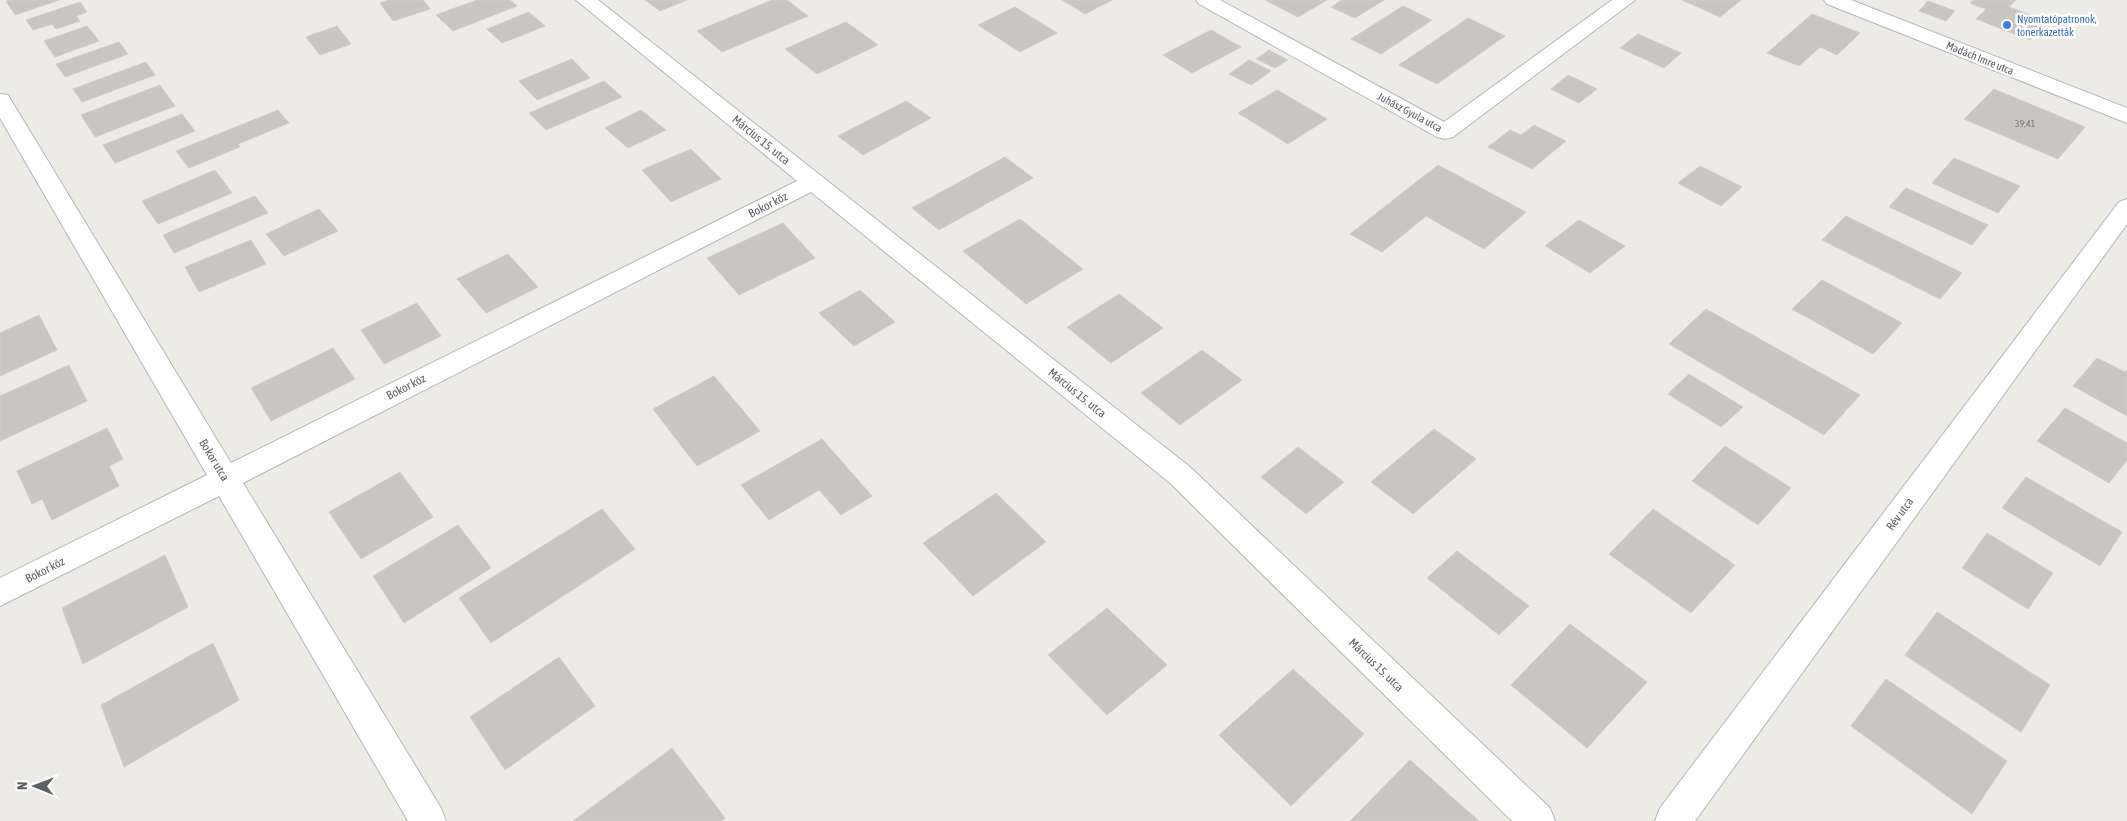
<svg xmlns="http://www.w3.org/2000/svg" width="2127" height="821" viewBox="0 0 2127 821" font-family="'Asap Condensed',sans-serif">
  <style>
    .building { fill: #c9c6c1; stroke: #d1cdc4 }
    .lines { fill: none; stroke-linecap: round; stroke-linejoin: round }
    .street-casing { stroke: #b2b5b8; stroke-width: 2 }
    .street { fill: #fff; fill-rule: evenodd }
    .shop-dot { fill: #3f7fe0; stroke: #fff; stroke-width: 2 }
    .labels { text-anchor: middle; stroke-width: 5; stroke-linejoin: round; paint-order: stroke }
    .number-label { font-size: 10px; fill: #777a7a }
    .far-shop-label { font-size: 11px; fill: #366cbe; stroke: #fff; text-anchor: start }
    .far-street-label { font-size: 11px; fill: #5c6063; stroke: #fff }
    .street-label { font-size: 12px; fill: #5c6063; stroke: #fff }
  </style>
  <rect width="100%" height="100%" fill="#edebe5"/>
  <g class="building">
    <polygon points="11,0 59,0 15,15 6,1"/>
    <polygon points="389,0 423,0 430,9 393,21 380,3"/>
    <polygon points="477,0 510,0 517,6 453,31 436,15"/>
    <polygon points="645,0 687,0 660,11"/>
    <polygon points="772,0 787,0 808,16 722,52 697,31"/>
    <polygon points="1062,0 1112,0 1085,14"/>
    <polygon points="1265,0 1327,0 1298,17"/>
    <polygon points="1342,0 1384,0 1355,18 1331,7"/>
    <polygon points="1682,0 1741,0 1720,17"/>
    <polygon points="1974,0 2016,0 2009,7 2047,21 2030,40 1976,19 1986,9 1970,3"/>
    <polygon points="1928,1 1955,11 1946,21 1919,11"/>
    <polygon points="80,2 87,12 76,16 80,21 56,29 52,24 33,30 26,20"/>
    <polygon points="1403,6 1432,20 1381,54 1351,39"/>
    <polygon points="1015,7 1057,33 1020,52 978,25"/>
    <polygon points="529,12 545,26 502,43 487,29"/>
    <polygon points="1812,14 1860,33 1837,55 1820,47 1799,66 1767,53"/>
    <polygon points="1468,18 1505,36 1437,84 1399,65"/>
    <polygon points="846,22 878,45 817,74 785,49"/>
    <polygon points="87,26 99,41 55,57 44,41"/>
    <polygon points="337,26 351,44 320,55 306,37"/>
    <polygon points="1211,30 1241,47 1192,73 1163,55"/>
    <polygon points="1638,34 1681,53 1664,68 1620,48"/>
    <polygon points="119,42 128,54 65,77 56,64"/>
    <polygon points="1269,50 1288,60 1275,68 1256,59"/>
    <polygon points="572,59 590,78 537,100 519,81"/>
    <polygon points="1249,60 1271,71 1251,85 1229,74"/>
    <polygon points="146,62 155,75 82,102 73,89"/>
    <polygon points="1568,75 1597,89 1579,103 1551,89"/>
    <polygon points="604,81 622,97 546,130 529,113"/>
    <polygon points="160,85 175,106 95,137 81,115"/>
    <polygon points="1994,89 2085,127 2058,159 1964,119"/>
    <polygon points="1277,90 1327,119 1288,144 1238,113"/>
    <polygon points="906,101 931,118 863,155 838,136"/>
    <polygon points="278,110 289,123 238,144 240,147 189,168 176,151"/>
    <polygon points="641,110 666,130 628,148 605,128"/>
    <polygon points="182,114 195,131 115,163 103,145"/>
    <polygon points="1534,125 1566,141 1532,169 1488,147 1510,130 1521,135"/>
    <polygon points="691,149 721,179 671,202 642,170"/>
    <polygon points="1005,157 1033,178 939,230 912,208"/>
    <polygon points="1954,158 2020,186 1998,213 1932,183"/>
    <polygon points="1438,165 1526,212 1484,249 1426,216 1382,252 1350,234"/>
    <polygon points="1700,166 1742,187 1721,206 1678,183"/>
    <polygon points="215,170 232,193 158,224 142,201"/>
    <polygon points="1906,188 1988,225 1972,245 1889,207"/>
    <polygon points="255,196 268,213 174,253 163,235"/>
    <polygon points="319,209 338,231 284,256 266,234"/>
    <polygon points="1846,216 1962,273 1940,299 1822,240"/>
    <polygon points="1020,219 1083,269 1026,304 963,251"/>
    <polygon points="1579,220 1625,246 1590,273 1545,246"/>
    <polygon points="783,223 815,258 739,295 707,258"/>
    <polygon points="251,240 266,264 199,292 185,267"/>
    <polygon points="508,254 538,287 486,313 457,279"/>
    <polygon points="1822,280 1902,323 1873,354 1792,309"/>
    <polygon points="860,290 895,322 854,346 819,313"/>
    <polygon points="1119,294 1163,328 1111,363 1067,327"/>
    <polygon points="417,303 441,336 384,364 361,330"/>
    <polygon points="1706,309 1860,395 1824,435 1669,344"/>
    <polygon points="39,315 57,350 0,376 0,333"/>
    <polygon points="333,348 355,379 271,421 251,388"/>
    <polygon points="1202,350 1242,380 1180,425 1141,393"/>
    <polygon points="2097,358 2125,372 2127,370 2127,416 2073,386"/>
    <polygon points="69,365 87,401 0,441 0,396"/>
    <polygon points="1689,374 1743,407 1721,427 1668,394"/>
    <polygon points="714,376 760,431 697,466 653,409"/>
    <polygon points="2065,408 2127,443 2127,460 2109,483 2037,441"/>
    <polygon points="107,428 123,459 109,466 119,486 52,520 42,499 32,504 17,471"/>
    <polygon points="1434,429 1476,459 1413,514 1371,482"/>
    <polygon points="822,439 872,496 841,515 819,490 769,520 741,485"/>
    <polygon points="1725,446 1791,488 1758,525 1692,481"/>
    <polygon points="1298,447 1344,482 1306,514 1261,477"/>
    <polygon points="400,472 433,517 361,559 329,512"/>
    <polygon points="2026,477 2122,532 2100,566 2002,508"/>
    <polygon points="996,493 1046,542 973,596 923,543"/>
    <polygon points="602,509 635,549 491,643 459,598"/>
    <polygon points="1653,509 1735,565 1691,613 1609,554"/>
    <polygon points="458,525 491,568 404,623 373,576"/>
    <polygon points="1987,533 2053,573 2028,609 1962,568"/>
    <polygon points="1457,551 1529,606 1499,635 1427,578"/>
    <polygon points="165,555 188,607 83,664 62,608"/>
    <polygon points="1107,608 1167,665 1107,715 1048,655"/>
    <polygon points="1937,612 2050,685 2021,732 1905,655"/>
    <polygon points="1570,624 1647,682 1587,748 1511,685"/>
    <polygon points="213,643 239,700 124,767 101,705"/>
    <polygon points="559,657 595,706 505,770 470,717"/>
    <polygon points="1293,669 1364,734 1291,806 1219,735"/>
    <polygon points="1886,679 2007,761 1972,814 1851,726"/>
    <polygon points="672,748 725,818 721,821 573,821"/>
    <polygon points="1410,760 1479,821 1350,821"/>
  </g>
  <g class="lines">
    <g class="street-casing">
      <g id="street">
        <polygon points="576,0 598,0 1190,467 1550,808 1555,821 1512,821 1170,483 811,192 243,483 441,808 446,821 408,821 219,496 0,606 0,578 207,475 0,118 0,94 8,95 11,100 231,463 797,181"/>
        <polygon points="1196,0 1220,0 1444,122 1612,0 1635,0 1453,137 1445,139 1437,137 1199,4"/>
        <polygon points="1824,0 1851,0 2127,108 2127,123 1827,4"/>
        <polygon points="2127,199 2127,224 1695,821 1655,821 1660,808 2119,202"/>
      </g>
    </g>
    <use href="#street" class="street"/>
  </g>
  <circle class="shop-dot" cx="2007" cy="25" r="5"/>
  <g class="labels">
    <g class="number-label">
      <text x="2025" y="127">39;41</text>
    </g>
    <g class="far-shop-label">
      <text x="2017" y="23">Nyomtatópatronok,<tspan x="2017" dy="13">tonerkazetták</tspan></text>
    </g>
    <g class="far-street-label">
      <text transform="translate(1980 58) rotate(22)" y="4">Madách Imre utca</text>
      <text transform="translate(1410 112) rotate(28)" y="4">Juhász Gyula utca</text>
    </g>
    <g class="street-label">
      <text transform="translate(761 140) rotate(39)" y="4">Március 15. utca</text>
      <text transform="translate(768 205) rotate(-27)" y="4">Bokor köz</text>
      <text transform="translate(406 387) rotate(-27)" y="4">Bokor köz</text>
      <text transform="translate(1077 393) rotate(39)" y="4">Március 15. utca</text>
      <text transform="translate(214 460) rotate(59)" y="4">Bokor utca</text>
      <text transform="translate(1900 514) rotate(-54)" y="4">Rév utca</text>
      <text transform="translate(45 570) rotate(-27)" y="4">Bokor köz</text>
      <text transform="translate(1376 665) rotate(44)" y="4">Március 15. utca</text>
    </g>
  </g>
  <g transform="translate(35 786) rotate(271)" stroke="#ffffff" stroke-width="4" paint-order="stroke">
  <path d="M0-4L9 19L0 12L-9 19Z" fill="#5c6063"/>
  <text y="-8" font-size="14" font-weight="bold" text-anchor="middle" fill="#5c6063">N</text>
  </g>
</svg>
